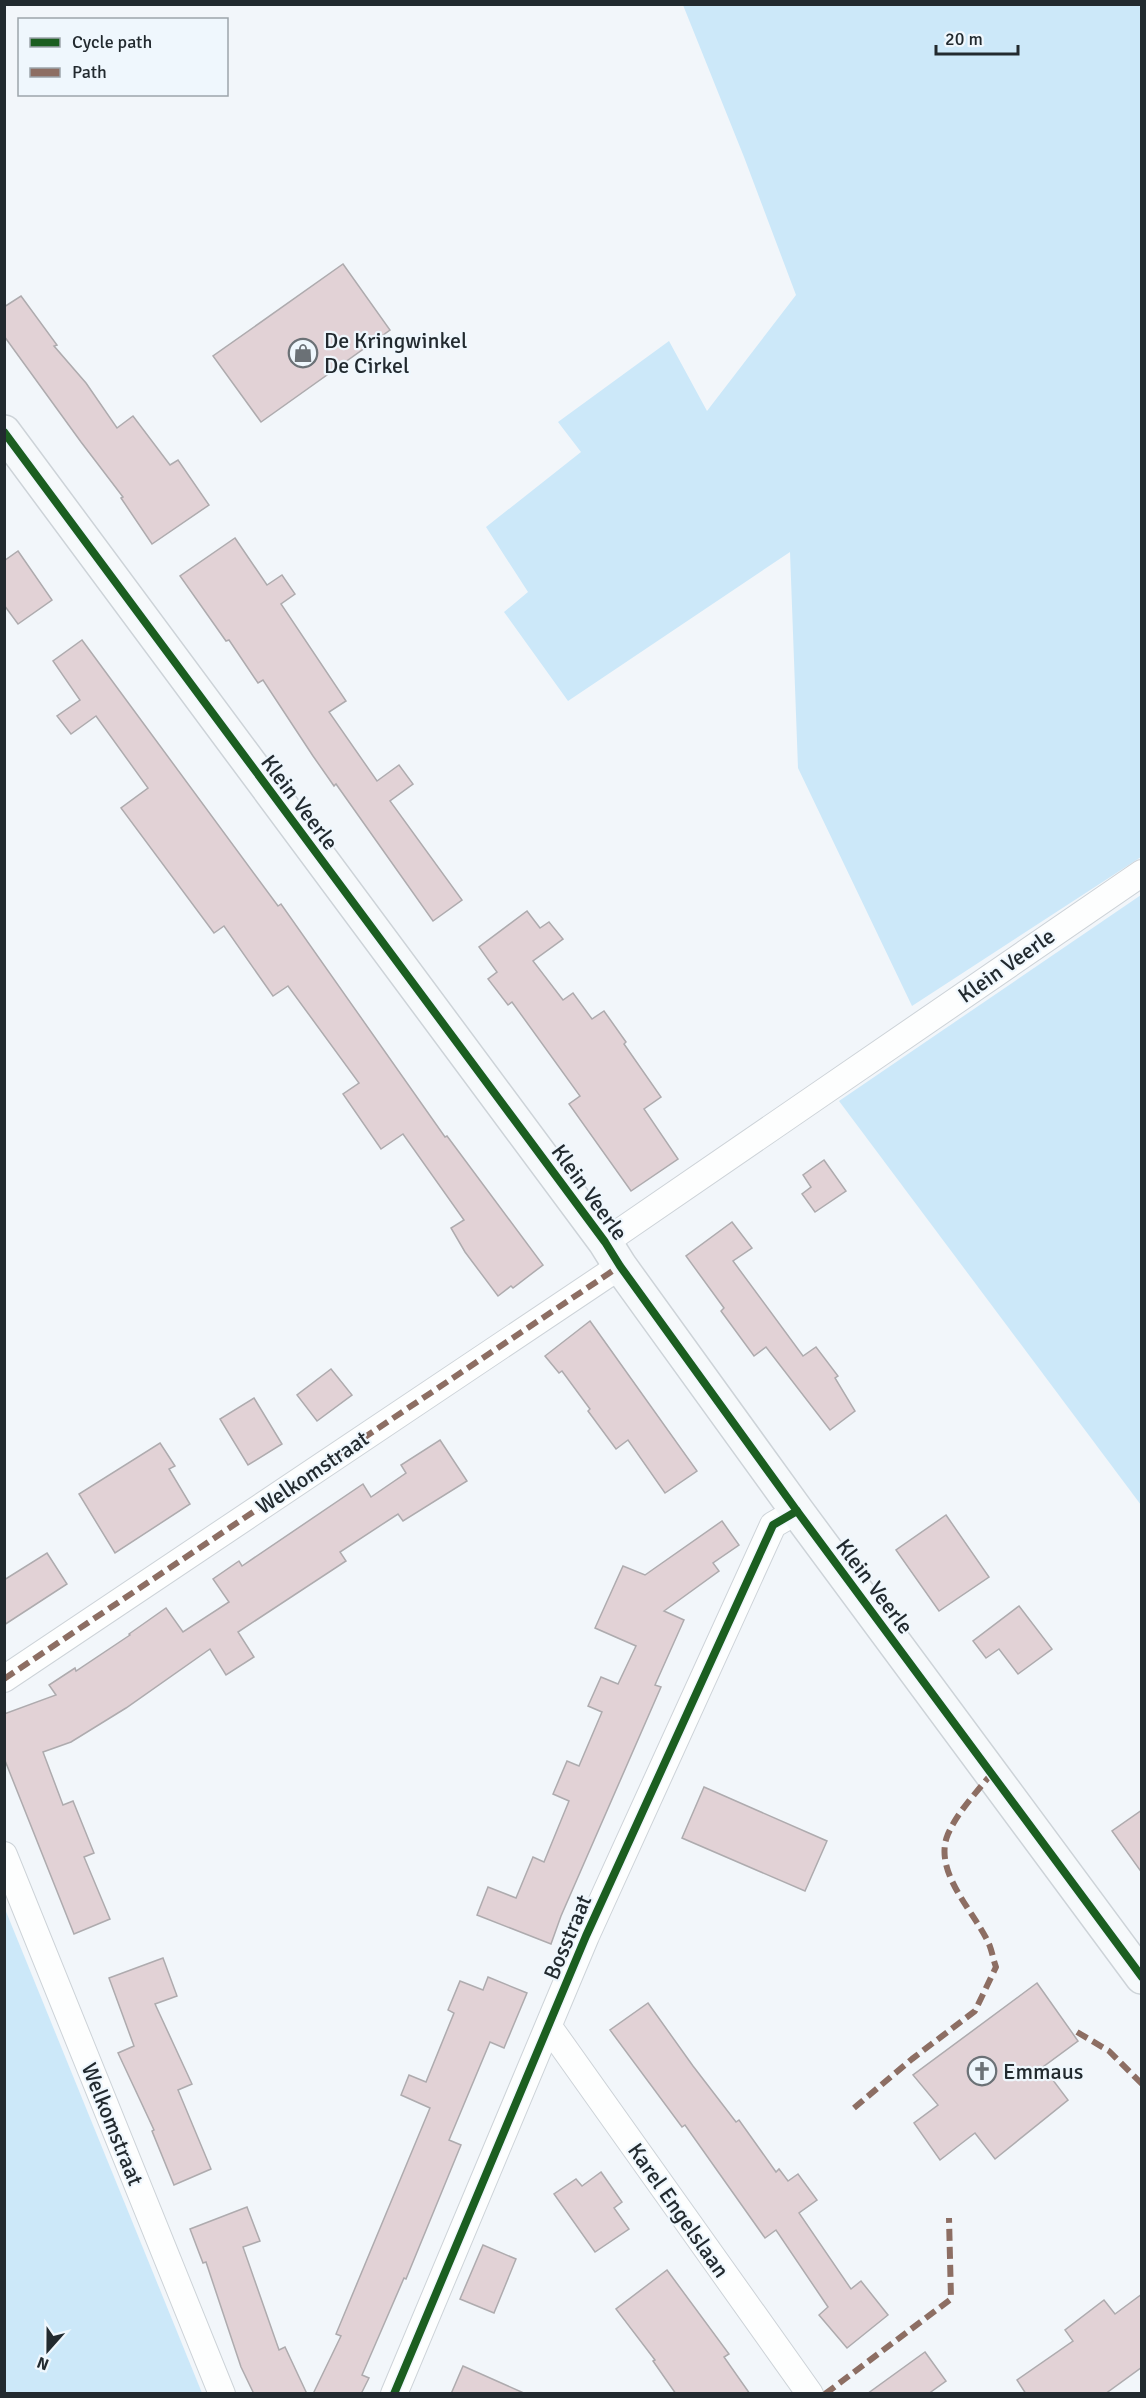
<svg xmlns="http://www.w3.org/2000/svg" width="1146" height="2398" viewBox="0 0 1146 2398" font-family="Signika,sans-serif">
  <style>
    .green { fill: #cce8f9 }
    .building { fill: #e2d2d6; stroke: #aeabae; stroke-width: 1.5 }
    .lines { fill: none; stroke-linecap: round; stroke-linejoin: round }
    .minor-casing { stroke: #cdd3d8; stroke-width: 28 }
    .secondary-casing { stroke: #cdd3d8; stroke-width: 36 }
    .minor { stroke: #fdfefe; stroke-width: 26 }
    .secondary { stroke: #f6f9fb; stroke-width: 33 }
    .quiet { stroke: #8d6e63; stroke-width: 6; stroke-dasharray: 12 6; stroke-linecap: butt }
    .cycleway-casing { stroke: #eff7fd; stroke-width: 11 }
    .cycleway { stroke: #1b5e20; stroke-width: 8 }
    .labels { text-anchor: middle; stroke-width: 4.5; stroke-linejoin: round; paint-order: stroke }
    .poi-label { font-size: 22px; fill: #222a2f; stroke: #eff7fd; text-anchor: start }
    .street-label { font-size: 22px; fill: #222a2f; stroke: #eff7fd }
  </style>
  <rect width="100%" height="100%" fill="#f2f6fa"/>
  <g class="green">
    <polygon points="683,5 1141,5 1141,857 912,1006 798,768 790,552 568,701 504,612 528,592 486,527 581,452 558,422 669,341 707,411 796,295 744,157"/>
    <polygon points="1141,895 1141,1505 839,1101"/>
    <polygon points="5,1909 202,2393 5,2393"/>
  </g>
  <g class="building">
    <polygon points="343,264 390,330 261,422 213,356"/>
    <polygon points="21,296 57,345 54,346 86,383 117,428 133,416 170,465 178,460 209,505 152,544 121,498 123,497 81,442 4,336 4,307"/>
    <polygon points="235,538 267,585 282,575 295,594 281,604 346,701 329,712 377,781 399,765 413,784 390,801 462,900 433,921 336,784 334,786 313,756 263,680 258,683 229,640 226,641 180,576"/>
    <polygon points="18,551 52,600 18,624 4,605 4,561"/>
    <polygon points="82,640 278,906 281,904 445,1137 447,1136 543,1265 513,1288 511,1286 498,1296 465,1252 451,1228 464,1220 403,1134 381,1149 343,1094 359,1083 288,986 273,996 224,926 214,933 121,808 148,788 96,716 71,734 57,716 80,700 53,661"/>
    <polygon points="527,911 540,928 549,922 563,939 533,961 563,1000 573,993 592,1019 604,1011 626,1042 624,1044 661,1097 644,1109 678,1159 631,1191 569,1104 580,1096 512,1002 508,1005 488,979 497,972 479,947"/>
    <polygon points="824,1160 846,1191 815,1212 802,1194 811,1187 803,1175"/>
    <polygon points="732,1222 752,1248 733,1261 803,1356 816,1347 838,1376 835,1378 855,1411 830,1430 766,1347 754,1356 721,1311 724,1308 686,1256"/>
    <polygon points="590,1321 697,1471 665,1493 628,1440 616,1449 588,1411 590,1409 562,1371 559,1373 545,1356"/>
    <polygon points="331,1369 352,1395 317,1421 297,1395"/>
    <polygon points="254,1398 282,1444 248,1465 220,1419"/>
    <polygon points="440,1440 467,1481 403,1521 398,1514 340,1552 346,1561 238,1632 254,1657 226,1675 210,1649 126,1708 71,1742 43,1752 63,1805 73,1801 94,1853 84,1857 110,1919 74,1934 4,1758 4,1714 56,1695 49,1685 75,1668 76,1671 130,1635 129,1634 166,1608 183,1632 229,1602 213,1579 239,1561 242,1566 363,1484 371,1497 406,1473 401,1465"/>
    <polygon points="160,1443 175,1466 169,1469 190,1504 115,1553 79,1494"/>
    <polygon points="946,1515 989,1577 939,1611 896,1550"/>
    <polygon points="722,1521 739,1545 713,1563 719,1571 664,1611 684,1620 655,1685 661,1687 561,1916 551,1944 477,1915 488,1887 516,1898 533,1857 544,1862 569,1801 553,1794 567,1761 579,1766 602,1712 588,1706 601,1677 618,1684 636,1646 595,1628 623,1566 645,1575"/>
    <polygon points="47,1553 67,1584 4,1625 4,1580"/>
    <polygon points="1019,1606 1052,1649 1018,1674 999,1649 986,1658 973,1641"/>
    <polygon points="704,1787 827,1841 805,1891 682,1838"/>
    <polygon points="1142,1810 1142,1873 1112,1831"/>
    <polygon points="163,1958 177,1996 155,2004 192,2084 178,2090 211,2169 174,2185 152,2131 154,2130 118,2053 134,2046 109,1978"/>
    <polygon points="488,1977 527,1993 504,2048 490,2042 449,2140 461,2145 406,2279 404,2278 362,2375 369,2378 361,2394 313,2394 341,2336 336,2334 430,2108 401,2095 409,2075 426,2082 454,2013 448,2010 460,1981 483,1990"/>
    <polygon points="1037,1983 1078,2041 1043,2067 1068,2100 995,2159 975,2133 940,2160 914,2123 938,2105 913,2075"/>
    <polygon points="648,2003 693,2066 736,2122 739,2120 776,2172 779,2169 788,2181 798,2174 817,2200 799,2213 851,2289 861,2281 888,2315 847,2348 819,2315 828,2307 776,2230 765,2238 685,2125 682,2127 610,2030"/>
    <polygon points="601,2172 622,2202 614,2208 629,2229 595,2252 554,2194 576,2179 582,2186"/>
    <polygon points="247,2207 260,2241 243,2247 279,2350 285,2347 307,2394 254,2394 241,2367 206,2262 203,2263 190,2229"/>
    <polygon points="483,2245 516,2259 494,2313 460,2299"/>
    <polygon points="667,2270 729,2354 724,2357 750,2394 676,2394 653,2361 655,2360 616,2309"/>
    <polygon points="1142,2294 1142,2367 1105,2394 1026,2394 1017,2380 1073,2341 1065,2330 1104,2300 1115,2314"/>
    <polygon points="925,2352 946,2381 928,2394 867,2394"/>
    <polygon points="463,2366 526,2394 451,2394"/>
  </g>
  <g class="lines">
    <g class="minor-casing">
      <g id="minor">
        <polyline points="605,1242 1142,873"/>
        <polyline points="4,1679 620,1266"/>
        <polyline points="4,1855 222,2394"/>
        <polyline points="549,2027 810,2394"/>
        <polyline points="394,2394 586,1936 773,1525 797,1511"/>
      </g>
    </g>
    <g class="secondary-casing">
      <polyline id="secondary" points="4,432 605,1242 620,1266 797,1511 1142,1977"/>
    </g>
    <use href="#minor" class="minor"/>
    <use href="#secondary" class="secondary"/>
    <g class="quiet">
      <polyline points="4,1679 620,1266"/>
      <polyline points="1077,2032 1109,2051 1142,2084"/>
      <path d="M854,2108l58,-49 63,-48 21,-44c-3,-8 -4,-16 -7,-23 -14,-32 -57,-72 -41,-110 10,-23 29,-42 44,-61"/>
      <polyline points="825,2394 951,2299 949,2218"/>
    </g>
    <g class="cycleway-casing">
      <g id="cycleway">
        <polyline points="4,432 605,1242 620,1266 797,1511 1142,1977"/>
        <polyline points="394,2394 586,1936 773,1525 797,1511"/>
      </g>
    </g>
    <use href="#cycleway" class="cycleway"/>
  </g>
  <defs>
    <g id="shop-ring" transform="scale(1.5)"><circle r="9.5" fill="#eff7fd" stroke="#6b7176" stroke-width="1.5"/><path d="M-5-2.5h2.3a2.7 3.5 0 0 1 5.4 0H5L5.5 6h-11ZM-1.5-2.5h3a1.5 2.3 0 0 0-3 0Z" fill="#6b7176"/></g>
    <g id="church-ring" transform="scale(1.5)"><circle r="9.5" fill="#eff7fd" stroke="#6b7176" stroke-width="1.5"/><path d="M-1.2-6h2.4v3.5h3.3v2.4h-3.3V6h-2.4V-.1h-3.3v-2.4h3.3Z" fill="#6b7176"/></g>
  </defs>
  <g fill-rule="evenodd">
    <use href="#shop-ring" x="303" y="353"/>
    <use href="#church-ring" x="982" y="2071"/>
  </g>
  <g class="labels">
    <g class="poi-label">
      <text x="324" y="348">De Kringwinkel<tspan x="324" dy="25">De Cirkel</tspan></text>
      <text x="1003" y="2079">Emmaus</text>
    </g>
    <g class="street-label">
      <text transform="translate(300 802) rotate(53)" y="8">Klein Veerle</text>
      <text transform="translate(1006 965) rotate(-35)" y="8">Klein Veerle</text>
      <text transform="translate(590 1192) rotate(54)" y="8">Klein Veerle</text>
      <text transform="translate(312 1472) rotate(-34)" y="8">Welkomstraat</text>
      <text transform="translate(875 1586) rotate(53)" y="8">Klein Veerle</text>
      <text transform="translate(567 1937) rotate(-67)" y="8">Bosstraat</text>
      <text transform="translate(113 2124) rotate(68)" y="8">Welkomstraat</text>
      <text transform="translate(679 2210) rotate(55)" y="8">Karel Engelslaan</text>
    </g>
  </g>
  <rect width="1146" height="2398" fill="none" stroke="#222a2f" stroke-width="12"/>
  <rect x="18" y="18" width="210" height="78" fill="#eff7fd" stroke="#9da5ab" stroke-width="1.5"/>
  <rect x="30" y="38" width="30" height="9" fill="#1b5e20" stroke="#9da5ab" stroke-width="1.5"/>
  <text x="72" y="48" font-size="18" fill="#222a2f">Cycle path</text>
  <rect x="30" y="68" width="30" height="9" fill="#8d6e63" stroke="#9da5ab" stroke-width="1.5"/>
  <text x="72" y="78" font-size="18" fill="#222a2f">Path</text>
  <g transform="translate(48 2350) rotate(201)" stroke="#eff7fd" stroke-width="4.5" paint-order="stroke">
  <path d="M0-4.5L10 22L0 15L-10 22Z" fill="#222a2f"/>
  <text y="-9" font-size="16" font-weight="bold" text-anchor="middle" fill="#222a2f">N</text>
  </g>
  <path d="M936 45v9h82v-9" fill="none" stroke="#222a2f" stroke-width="3"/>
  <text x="945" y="45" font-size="18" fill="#222a2f" stroke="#eff7fd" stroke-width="4.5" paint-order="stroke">20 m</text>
</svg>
